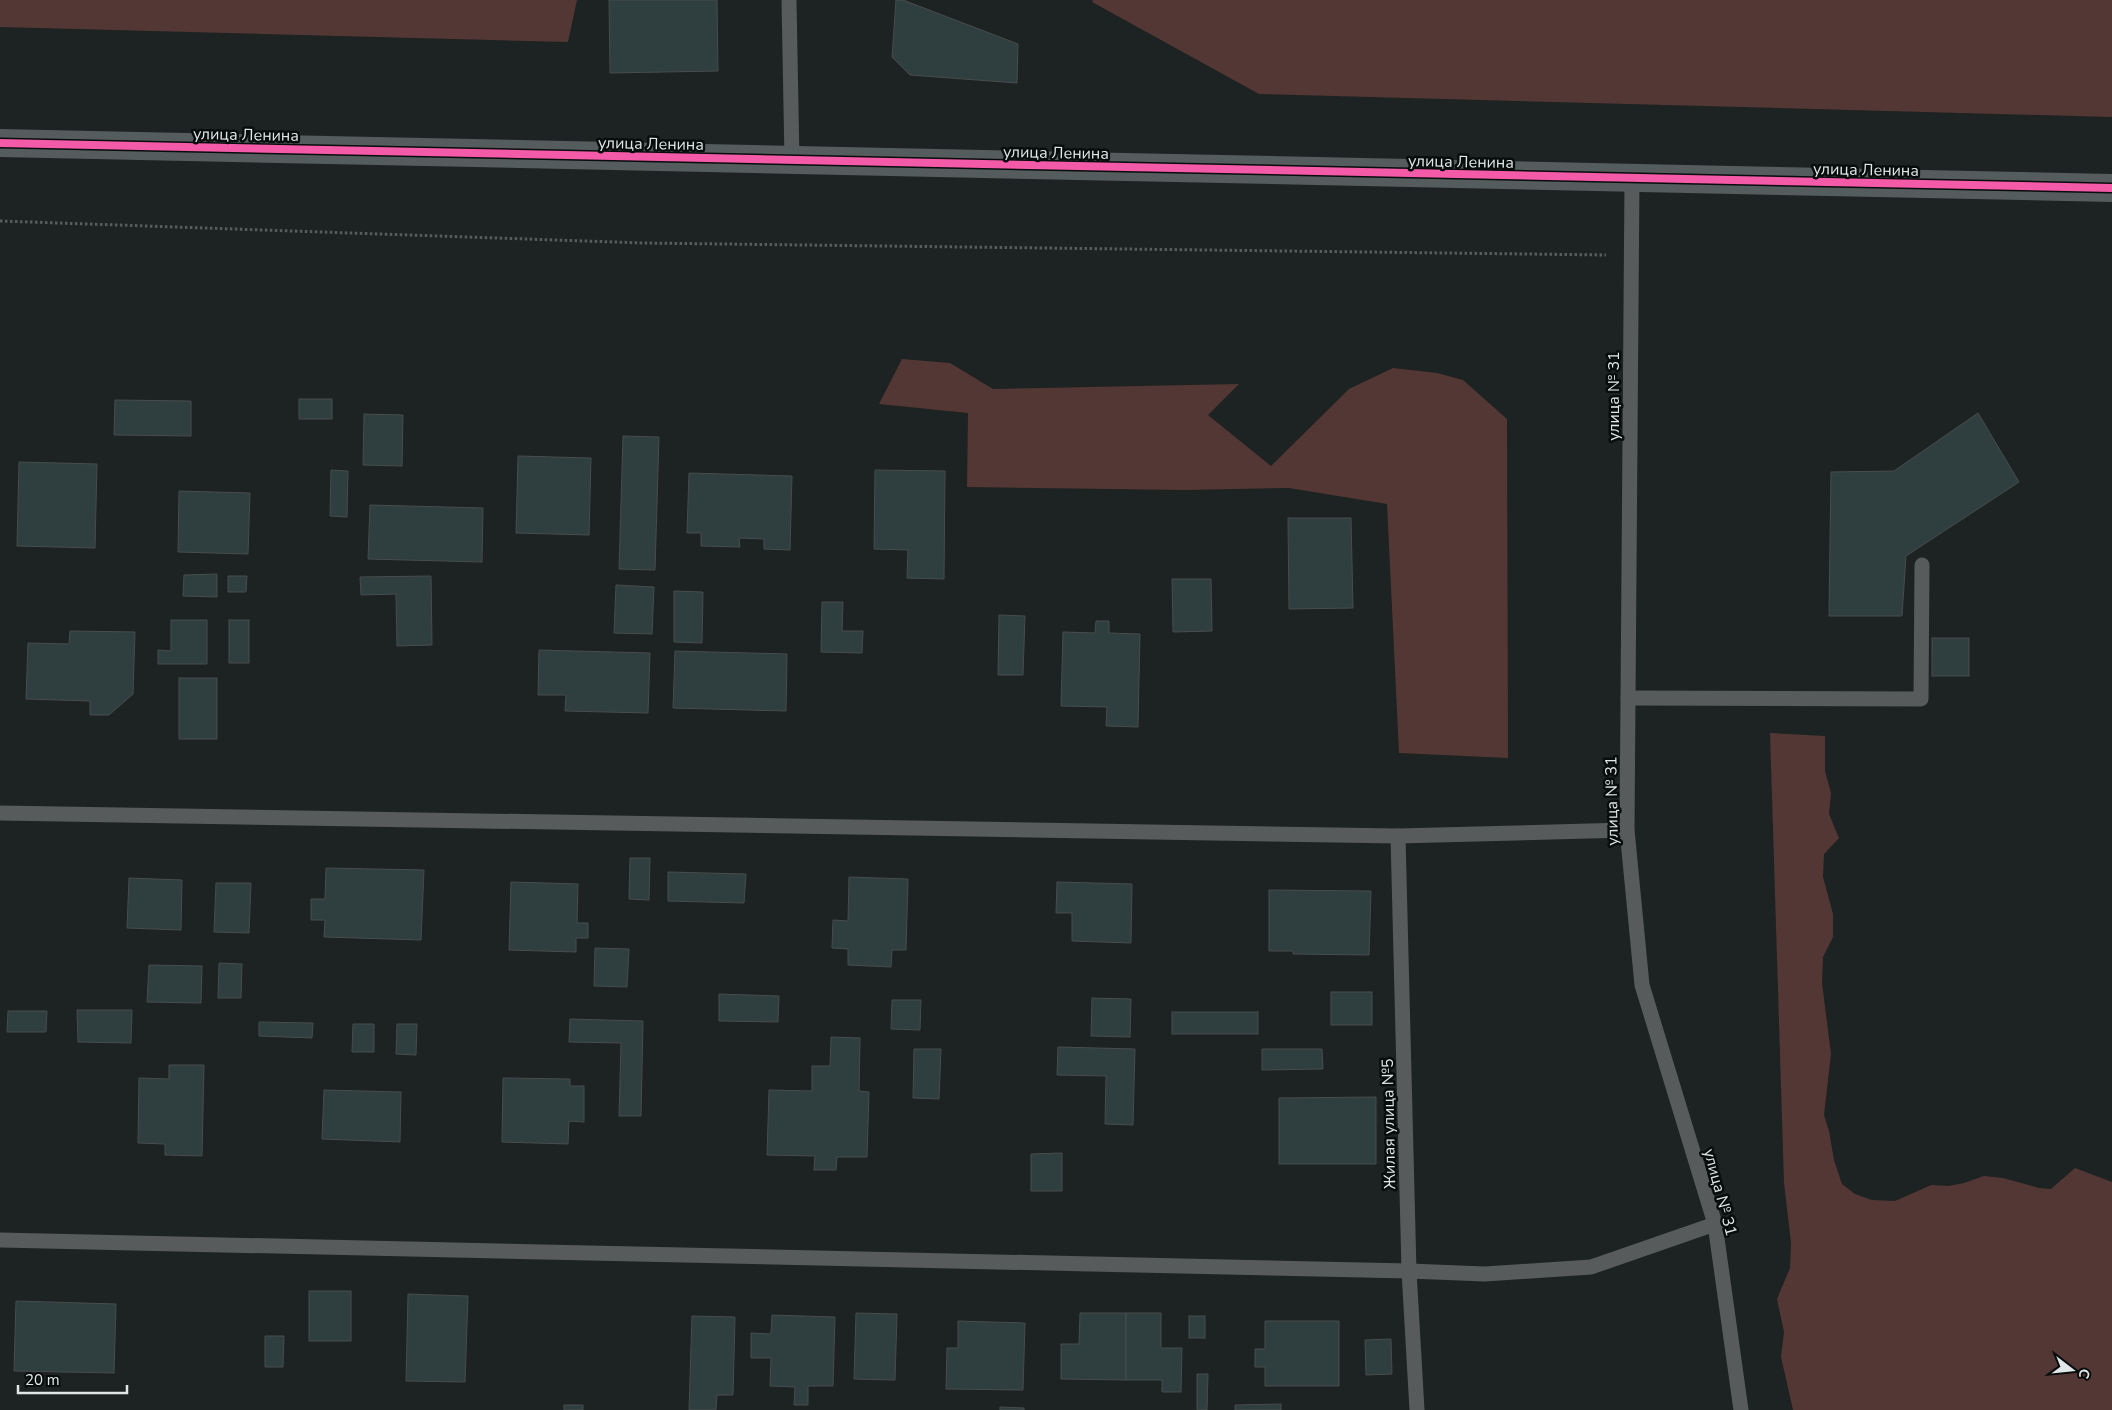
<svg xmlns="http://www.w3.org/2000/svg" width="2112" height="1410" viewBox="0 0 2112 1410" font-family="'Nunito Sans',sans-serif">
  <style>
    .green { fill: #533734 }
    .building { fill: #2f3e3f; stroke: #484c4c }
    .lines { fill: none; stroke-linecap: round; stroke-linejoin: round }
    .path { stroke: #585c5d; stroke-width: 3; stroke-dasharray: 2.5 2.5; stroke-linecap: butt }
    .lane { stroke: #585b5b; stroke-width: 15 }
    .secondary { stroke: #555c5d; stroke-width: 28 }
    .cycleway-casing { stroke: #080c0c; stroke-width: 11 }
    .cycleway { stroke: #f35aa7; stroke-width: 8 }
    .labels { text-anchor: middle; stroke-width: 5; stroke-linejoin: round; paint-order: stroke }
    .street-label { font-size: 16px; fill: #e1e7e8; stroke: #080c0c }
  </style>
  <rect width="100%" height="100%" fill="#1d2222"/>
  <g class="green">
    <polygon points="0,0 577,0 568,42 0,27"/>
    <polygon points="1093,0 2112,0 2112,117 1259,94 1092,2"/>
    <polygon points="902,359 950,363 993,389 1239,384 1208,415 1271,466 1349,389 1393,368 1437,373 1463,380 1507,419 1508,758 1399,753 1387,504 1289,488 1186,490 967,487 968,413 879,404"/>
    <polygon points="1770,733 1825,736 1825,771 1831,793 1829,814 1839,838 1824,854 1823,877 1833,914 1833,937 1823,957 1822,983 1831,1054 1824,1115 1829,1131 1834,1160 1842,1184 1855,1194 1872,1200 1895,1201 1931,1185 1948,1186 1964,1183 1984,1176 2003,1178 2039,1188 2051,1189 2075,1168 2112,1182 2112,1410 1793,1410 1781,1357 1784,1332 1777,1299 1790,1268 1791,1243 1784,1183"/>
  </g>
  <g class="building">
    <polygon points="609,0 717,0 718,71 610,73"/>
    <polygon points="896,0 903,0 1018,44 1017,83 910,75 892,57"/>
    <rect x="299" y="399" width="33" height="20"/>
    <polygon points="115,400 191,401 191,436 114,435"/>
    <polygon points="1978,413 2019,482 1906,556 1902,616 1829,616 1831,472 1894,471"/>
    <polygon points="364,414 403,415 402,466 363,465"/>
    <polygon points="623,436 659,437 655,570 619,569"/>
    <polygon points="518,456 591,458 589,535 516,533"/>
    <polygon points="19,462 97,464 95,548 17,546"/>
    <polygon points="331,470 348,471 347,517 330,516"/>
    <polygon points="875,470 945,471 944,579 907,578 908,550 874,549"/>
    <polygon points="689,473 792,476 790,550 764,549 764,539 739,538 740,547 701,546 701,533 687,533"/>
    <polygon points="179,491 250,493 248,554 178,552"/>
    <polygon points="370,505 483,508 482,562 368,559"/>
    <polygon points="1288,518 1351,518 1353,608 1289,609"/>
    <polygon points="217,574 217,597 183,596 184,575"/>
    <polygon points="228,576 247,576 246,592 228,592"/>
    <polygon points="431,576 432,645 397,646 396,594 361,595 360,577"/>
    <polygon points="1172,579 1211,579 1212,631 1173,632"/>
    <polygon points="616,585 654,587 652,634 614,633"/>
    <polygon points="674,591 703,592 702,643 674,642"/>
    <polygon points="822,602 843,602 842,631 863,631 862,653 821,652"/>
    <polygon points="999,615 1025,616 1023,675 998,675"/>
    <polygon points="171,620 207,620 207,664 158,664 158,650 171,651"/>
    <rect x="229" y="620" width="20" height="43"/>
    <polygon points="1096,621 1109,621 1109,633 1140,634 1138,727 1106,726 1107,707 1061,706 1063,632 1095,633"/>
    <polygon points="70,631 135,632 133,694 109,715 90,715 90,701 26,699 28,643 69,644"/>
    <rect x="1932" y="638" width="37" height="38"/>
    <polygon points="539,650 650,653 648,713 565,711 566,695 538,695"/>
    <polygon points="675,651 787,654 786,711 673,708"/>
    <rect x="179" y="678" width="38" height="61"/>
    <polygon points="630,858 650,858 649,900 629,899"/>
    <polygon points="326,868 424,870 421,940 324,937 325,920 311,920 311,899 325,899"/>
    <polygon points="668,872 746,874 744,903 668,901"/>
    <polygon points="849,877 908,879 906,950 892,950 891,967 848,965 848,949 832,948 833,920 848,921"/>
    <polygon points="129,878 182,880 181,930 127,928"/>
    <polygon points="511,882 578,884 577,923 588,923 588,938 576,938 576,952 509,950"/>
    <polygon points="1057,882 1132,884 1131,943 1072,941 1072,913 1056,913"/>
    <polygon points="216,883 251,883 249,933 214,932"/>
    <polygon points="1269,890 1371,891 1369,955 1293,954 1293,951 1269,951"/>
    <polygon points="595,948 629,949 627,987 594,986"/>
    <polygon points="219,963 242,964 241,998 218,998"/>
    <polygon points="149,965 202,966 201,1003 147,1002"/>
    <rect x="1331" y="992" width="41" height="33"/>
    <polygon points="719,994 779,996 778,1022 719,1021"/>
    <polygon points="1092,998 1131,999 1130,1037 1091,1036"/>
    <polygon points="892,1000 921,1000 920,1030 891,1029"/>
    <polygon points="77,1010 132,1010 131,1043 78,1042"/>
    <polygon points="8,1011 47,1011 46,1032 7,1032"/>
    <rect x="1172" y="1012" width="86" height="22"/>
    <polygon points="570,1019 643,1021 641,1116 619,1116 621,1043 569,1042"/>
    <polygon points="259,1022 313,1023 312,1038 259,1036"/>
    <polygon points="353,1024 374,1024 374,1052 352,1052"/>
    <polygon points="397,1024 417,1024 416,1055 396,1054"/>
    <polygon points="831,1037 860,1038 859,1091 869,1092 867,1157 837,1157 836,1170 814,1170 815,1156 767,1155 769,1090 812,1091 812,1066 830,1066"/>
    <polygon points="1058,1047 1135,1049 1133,1125 1105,1124 1106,1076 1057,1075"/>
    <polygon points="914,1049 941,1049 939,1099 913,1098"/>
    <polygon points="1262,1049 1322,1049 1323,1069 1262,1070"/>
    <polygon points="169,1065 204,1065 202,1156 165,1155 165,1144 138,1143 139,1078 169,1079"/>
    <polygon points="503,1078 570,1079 570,1086 584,1086 584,1122 569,1121 568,1144 502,1142"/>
    <polygon points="324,1090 401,1092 400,1142 322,1139"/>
    <polygon points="1376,1097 1376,1164 1279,1164 1279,1098"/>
    <polygon points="1062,1153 1062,1191 1031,1191 1031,1154"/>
    <rect x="309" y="1291" width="42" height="50"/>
    <polygon points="408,1294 468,1296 465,1382 406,1381"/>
    <polygon points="16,1301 116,1304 114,1373 14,1371"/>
    <polygon points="856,1313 897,1314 895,1380 854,1379"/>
    <polygon points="1080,1313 1126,1313 1126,1380 1061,1379 1061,1344 1079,1344"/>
    <polygon points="1126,1313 1161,1313 1161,1348 1182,1348 1181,1392 1162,1392 1162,1380 1126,1380"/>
    <polygon points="772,1315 835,1317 833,1386 808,1386 808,1405 794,1405 795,1387 770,1386 771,1358 751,1358 751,1333 771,1334"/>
    <polygon points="692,1316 735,1317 733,1395 717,1395 716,1410 689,1410"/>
    <rect x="1189" y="1316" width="16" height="22"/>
    <polygon points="958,1321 1025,1323 1023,1390 946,1389 947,1348 958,1348"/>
    <polygon points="1265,1321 1339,1321 1339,1386 1265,1386 1265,1367 1255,1367 1255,1349 1265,1349"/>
    <polygon points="265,1336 284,1336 283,1367 265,1367"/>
    <polygon points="1391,1339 1392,1374 1366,1375 1365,1340"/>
    <polygon points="1197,1374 1208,1374 1207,1410 1197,1410"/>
    <polygon points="1281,1404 1281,1410 1235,1410 1235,1405"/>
    <rect x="564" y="1405" width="19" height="5"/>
    <polygon points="1000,1407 1024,1408 1024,1410 1000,1410"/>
  </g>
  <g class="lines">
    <polyline class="path" points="0,221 643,243 1606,255"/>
    <g class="lane">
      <polyline points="789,0 792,160"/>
      <polyline points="1632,179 1627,830 1642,985 1715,1224 1741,1410"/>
      <polyline points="1628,698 1921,699 1922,565"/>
      <polyline points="0,813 1398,836 1627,830"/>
      <polyline points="1398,836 1409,1271 1417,1410"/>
      <polyline points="0,1240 1409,1271 1485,1274 1591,1267 1715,1224"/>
    </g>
    <polyline class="secondary" points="0,143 2112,188"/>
    <g class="cycleway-casing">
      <polyline id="cycleway" points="0,143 2112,188"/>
    </g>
    <use href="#cycleway" class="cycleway"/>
  </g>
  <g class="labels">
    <g class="street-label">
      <text transform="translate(246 134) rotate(1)" y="6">улица Ленина</text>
      <text transform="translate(651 143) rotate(1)" y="6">улица Ленина</text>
      <text transform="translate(1056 152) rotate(1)" y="6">улица Ленина</text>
      <text transform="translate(1461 161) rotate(1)" y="6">улица Ленина</text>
      <text transform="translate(1866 169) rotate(1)" y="6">улица Ленина</text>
      <text transform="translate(1613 396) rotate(-90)" y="6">улица № 31</text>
      <text transform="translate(1611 801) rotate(-91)" y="6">улица № 31</text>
      <text transform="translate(1388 1124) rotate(-91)" y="6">Жилая улица №5</text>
      <text transform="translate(1721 1192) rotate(75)" y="6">улица № 31</text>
    </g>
  </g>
  <g transform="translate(2072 1370) rotate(106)" stroke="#080c0c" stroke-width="4" paint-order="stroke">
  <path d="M0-4L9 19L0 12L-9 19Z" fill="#e1e7e8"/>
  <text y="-8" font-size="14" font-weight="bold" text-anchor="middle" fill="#e1e7e8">С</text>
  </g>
  <path d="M18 1385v8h109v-8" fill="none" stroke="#e1e7e8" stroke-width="2.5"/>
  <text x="25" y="1385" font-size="15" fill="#e1e7e8" stroke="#080c0c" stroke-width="4" paint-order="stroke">20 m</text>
</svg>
